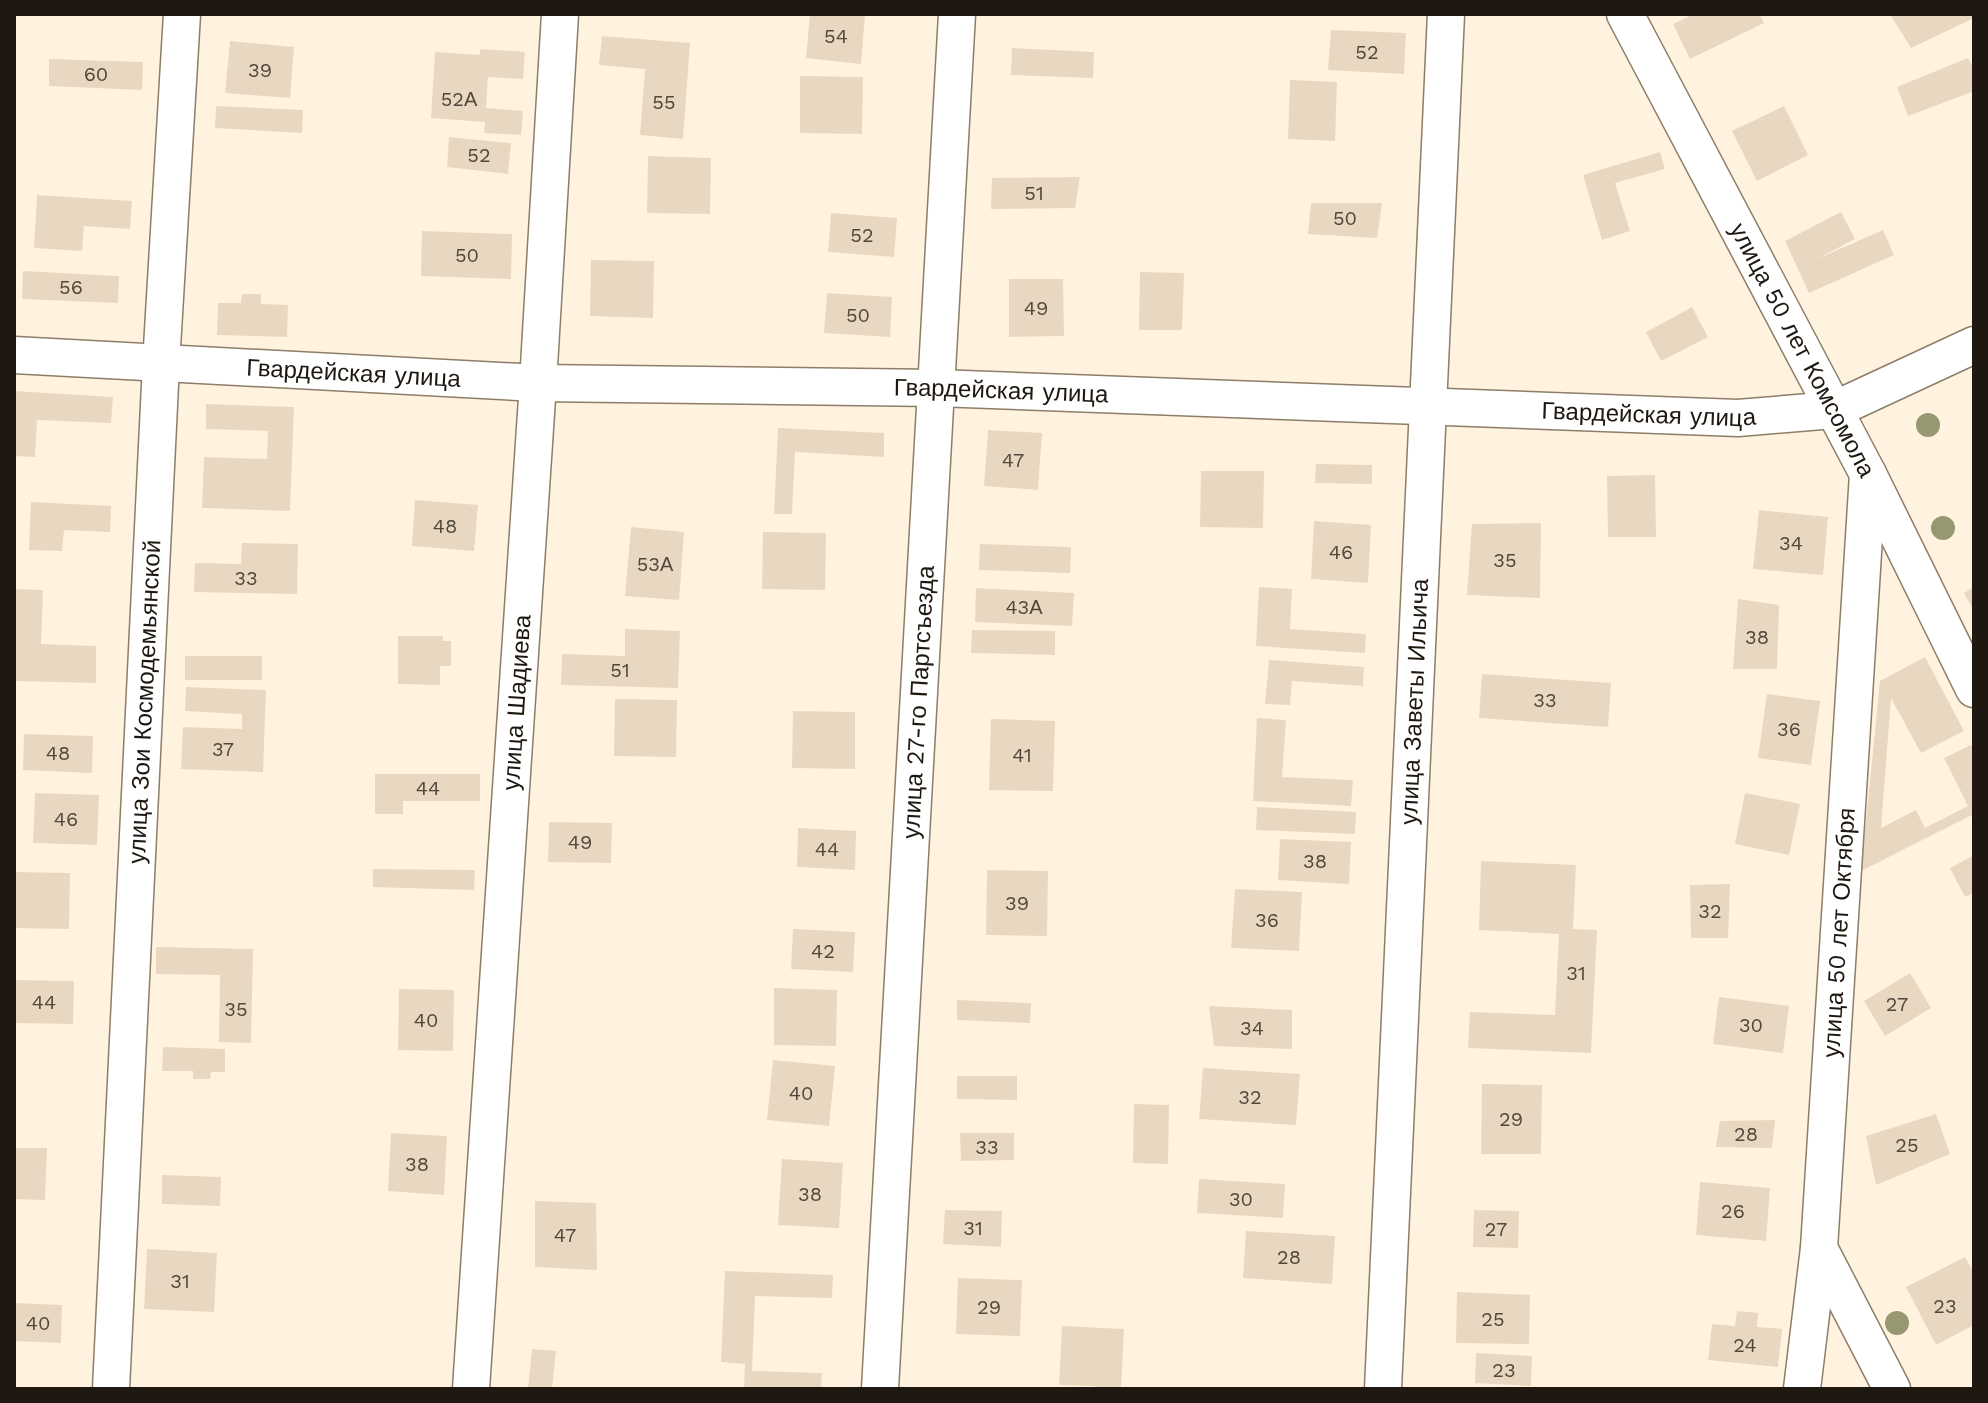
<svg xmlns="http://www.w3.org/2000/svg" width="1988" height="1403" viewBox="0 0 1988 1403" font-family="'Work Sans',sans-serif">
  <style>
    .building { fill: #e9d8c1 }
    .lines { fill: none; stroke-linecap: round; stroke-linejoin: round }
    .minor-casing { stroke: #8c7e68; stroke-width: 39 }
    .minor { stroke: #fff; stroke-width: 36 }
    .tree { fill: #979872 }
    .labels { text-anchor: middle; stroke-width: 6; stroke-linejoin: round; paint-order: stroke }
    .number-label { font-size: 20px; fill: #51483c }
    .street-label { font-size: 24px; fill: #1e1810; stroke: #fff3df }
  </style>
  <rect width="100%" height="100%" fill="#fff3df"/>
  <g class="building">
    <polygon points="810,14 865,14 861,64 806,58"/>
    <polygon points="1694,14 1759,14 1764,23 1690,59 1673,24"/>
    <polygon points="1890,14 1974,14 1974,18 1911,48"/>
    <polygon points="1331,30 1406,33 1404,74 1328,70"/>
    <polygon points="602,36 690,43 683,139 640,135 645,69 599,65"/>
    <polygon points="230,41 294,47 290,98 225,93"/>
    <polygon points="1012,48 1094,52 1093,78 1011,75"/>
    <polygon points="480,49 525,52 523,79 488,77 486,108 523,111 521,135 484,133 485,122 431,118 435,52 480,55"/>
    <polygon points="1968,58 1974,69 1974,91 1908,116 1897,87"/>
    <polygon points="49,59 143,62 142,90 49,86"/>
    <polygon points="800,76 863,77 862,134 800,133"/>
    <polygon points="1290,80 1337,82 1335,141 1288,139"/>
    <polygon points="216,106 303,110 302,133 215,128"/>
    <polygon points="1784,106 1808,155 1757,181 1732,131"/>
    <polygon points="449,137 511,143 508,174 447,167"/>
    <polygon points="1660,152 1665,169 1615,183 1630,231 1602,240 1583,175"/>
    <polygon points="648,156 711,158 710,214 647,213"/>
    <polygon points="1080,177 1075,208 991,209 992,178"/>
    <polygon points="37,195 132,201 130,229 84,226 82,251 34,248"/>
    <polygon points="1311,203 1382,203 1377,238 1308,234"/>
    <polygon points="1841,212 1855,239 1817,259 1883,230 1894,255 1809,293 1785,241"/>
    <polygon points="831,213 897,218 894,257 828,252"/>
    <polygon points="422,231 512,234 511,279 421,276"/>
    <polygon points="591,260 654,261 653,318 590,316"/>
    <polygon points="23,271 119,276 118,303 22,299"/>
    <polygon points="1140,272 1184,273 1182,330 1139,330"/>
    <polygon points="1009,279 1063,279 1064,336 1009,337"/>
    <polygon points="827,293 892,297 890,337 824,333"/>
    <polygon points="242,294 261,294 261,304 288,305 287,337 217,335 218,303 241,303"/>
    <polygon points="1692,307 1708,337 1661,361 1646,332"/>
    <polygon points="14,391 113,397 111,423 37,420 35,457 14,456"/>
    <polygon points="206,404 294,407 290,511 202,508 204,457 267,459 268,431 206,429"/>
    <polygon points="778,428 884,433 884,457 795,452 792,514 774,514"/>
    <polygon points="988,430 1042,433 1038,490 984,486"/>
    <polygon points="1316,464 1372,465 1372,484 1315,483"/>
    <polygon points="1201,471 1264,471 1263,528 1200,527"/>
    <polygon points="1655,475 1656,537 1608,537 1607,476"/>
    <polygon points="415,500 478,505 474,551 412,546"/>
    <polygon points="31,502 111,506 110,532 64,530 62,551 29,550"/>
    <polygon points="1759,510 1828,517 1823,575 1753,569"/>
    <polygon points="1314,521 1371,525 1368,583 1311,579"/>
    <polygon points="1541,523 1540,598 1467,595 1472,524"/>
    <polygon points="631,527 684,532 679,600 625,596"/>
    <polygon points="763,532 826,533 825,590 762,589"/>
    <polygon points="242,543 298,544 297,594 194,592 195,563 241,564"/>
    <polygon points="980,544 1071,547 1070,573 979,570"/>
    <polygon points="1259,587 1292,589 1290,629 1366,634 1365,653 1256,646"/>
    <polygon points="1974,587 1974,611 1964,593"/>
    <polygon points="976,588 1074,593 1072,626 975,622"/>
    <polygon points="14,589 43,590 41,644 96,646 96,683 14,681"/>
    <polygon points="1738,599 1779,605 1777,669 1733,669"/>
    <polygon points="625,629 680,631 678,688 561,685 562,654 625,656"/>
    <polygon points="972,630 1055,631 1055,655 971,653"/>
    <polygon points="398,636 443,636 443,641 451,641 451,666 440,666 440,685 398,684"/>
    <rect x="185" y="656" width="77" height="24"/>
    <polygon points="1925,657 1964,731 1921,753 1891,698 1881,828 1916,810 1925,828 1968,806 1944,758 1971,745 1974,750 1974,814 1861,871 1880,681"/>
    <polygon points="1269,660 1364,667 1363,686 1292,681 1290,705 1265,704"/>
    <polygon points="1482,674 1611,683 1608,727 1479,718"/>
    <polygon points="186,687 266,690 263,772 181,769 183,727 242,729 242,714 185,711"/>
    <polygon points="1767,694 1820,701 1811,765 1758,758"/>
    <polygon points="615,699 677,700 676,757 614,756"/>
    <polygon points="793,711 855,712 855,769 792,768"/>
    <polygon points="1257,718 1286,720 1282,777 1353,780 1351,806 1253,801"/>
    <polygon points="991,719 1055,721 1053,791 989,790"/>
    <polygon points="24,734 93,736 92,773 23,770"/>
    <polygon points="375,774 480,774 480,801 403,801 403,814 375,814"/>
    <polygon points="35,793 99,795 97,845 33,843"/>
    <polygon points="1745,793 1800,804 1789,855 1735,844"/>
    <polygon points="1257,807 1356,812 1355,834 1256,830"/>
    <polygon points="549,822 612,823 611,863 548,862"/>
    <polygon points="798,828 856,831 855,870 797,867"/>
    <polygon points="1280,839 1351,842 1349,884 1278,880"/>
    <polygon points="1974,855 1974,893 1965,897 1950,868"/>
    <polygon points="1481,861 1576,865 1573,929 1597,930 1591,1053 1468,1048 1470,1012 1555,1015 1559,934 1479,930"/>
    <polygon points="373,869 475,870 474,890 373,887"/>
    <polygon points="987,870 1048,871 1047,936 986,935"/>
    <polygon points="14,872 70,873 69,929 14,928"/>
    <polygon points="1730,884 1728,938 1691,938 1690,885"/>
    <polygon points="1235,889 1302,892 1299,951 1231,948"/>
    <polygon points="793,929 855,932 853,972 791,969"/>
    <polygon points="156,947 253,949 251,1043 219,1042 220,975 156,974"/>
    <polygon points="1910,973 1931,1008 1885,1036 1864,1001"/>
    <polygon points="14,980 74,981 73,1024 14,1023"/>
    <polygon points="774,988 837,990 836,1046 774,1045"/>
    <polygon points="399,989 454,990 453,1051 398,1050"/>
    <polygon points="1719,997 1789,1006 1783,1053 1713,1044"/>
    <polygon points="957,1000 1031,1003 1030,1023 957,1020"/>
    <polygon points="1209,1006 1292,1010 1292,1049 1214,1046"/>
    <polygon points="163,1047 225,1049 225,1072 211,1072 210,1079 193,1079 193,1071 162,1071"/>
    <polygon points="773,1060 835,1066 829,1126 767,1120"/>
    <polygon points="1203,1068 1300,1074 1296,1125 1199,1119"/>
    <polygon points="957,1076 1017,1076 1017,1100 957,1099"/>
    <polygon points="1482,1084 1542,1085 1541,1154 1481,1154"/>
    <polygon points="1134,1104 1169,1105 1168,1164 1133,1163"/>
    <polygon points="1936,1114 1950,1154 1876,1185 1866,1136"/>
    <polygon points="1775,1120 1772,1148 1716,1147 1720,1121"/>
    <polygon points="391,1133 447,1136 444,1195 388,1191"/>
    <polygon points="960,1133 1014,1133 1014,1160 961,1161"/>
    <polygon points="14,1148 47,1148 45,1200 14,1199"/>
    <polygon points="782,1159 843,1163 839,1228 778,1225"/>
    <polygon points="162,1175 221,1177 220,1206 162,1204"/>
    <polygon points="1199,1179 1285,1184 1283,1218 1197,1213"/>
    <polygon points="1700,1182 1770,1188 1766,1241 1696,1235"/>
    <polygon points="535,1201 596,1203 597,1270 535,1267"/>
    <polygon points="945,1210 1002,1211 1001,1247 943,1244"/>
    <polygon points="1474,1210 1519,1211 1518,1248 1473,1247"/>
    <polygon points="1246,1231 1335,1236 1332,1284 1243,1278"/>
    <polygon points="147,1249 217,1253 214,1312 144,1309"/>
    <polygon points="1965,1257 1974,1273 1974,1325 1936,1345 1906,1287"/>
    <polygon points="725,1271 833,1275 832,1298 755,1296 752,1371 822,1373 821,1389 744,1389 745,1364 721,1362"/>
    <polygon points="958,1278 1022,1280 1020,1336 956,1334"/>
    <polygon points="1457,1292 1530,1295 1529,1344 1456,1343"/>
    <polygon points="14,1303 62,1305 61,1343 14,1341"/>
    <polygon points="1737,1311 1758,1313 1757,1327 1782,1329 1778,1367 1708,1360 1712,1324 1735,1326"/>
    <polygon points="1062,1326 1124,1329 1121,1389 1095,1389 1095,1386 1059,1385"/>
    <polygon points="532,1349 556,1351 552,1389 528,1389"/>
    <polygon points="1476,1353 1532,1356 1531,1386 1475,1383"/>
  </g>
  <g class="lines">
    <g class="minor-casing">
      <g id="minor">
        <path id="s1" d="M1625,14l243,460 106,215"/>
        <path id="s2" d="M14,355l524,28 399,5 801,30 96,-8 140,-65"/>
        <polyline points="1819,1248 1892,1389"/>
        <path id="s3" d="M111,1389l50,-1025 21,-350"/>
        <path id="s4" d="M471,1389l67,-1006 22,-369"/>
        <path id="s5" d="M880,1389l77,-1375"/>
        <path id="s6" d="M1383,1389l63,-1375"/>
        <path id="s7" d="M1802,1389l17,-141 49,-774"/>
      </g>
    </g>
    <use href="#minor" class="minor"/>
  </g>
  <g class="tree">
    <circle cx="1928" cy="425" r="12"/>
    <circle cx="1943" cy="528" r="12"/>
    <circle cx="1897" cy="1323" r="12"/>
  </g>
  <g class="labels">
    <g class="number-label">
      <text x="836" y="43">54</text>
      <text x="1367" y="59">52</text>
      <text x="260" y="77">39</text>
      <text x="96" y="81">60</text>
      <text x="459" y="106">52А</text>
      <text x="664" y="109">55</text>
      <text x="479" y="162">52</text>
      <text x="1034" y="200">51</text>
      <text x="1345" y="225">50</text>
      <text x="862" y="242">52</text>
      <text x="467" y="262">50</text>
      <text x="71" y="294">56</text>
      <text x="1036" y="315">49</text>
      <text x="858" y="322">50</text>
      <text x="1013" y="467">47</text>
      <text x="445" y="533">48</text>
      <text x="1791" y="550">34</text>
      <text x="1341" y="559">46</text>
      <text x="1505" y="567">35</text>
      <text x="655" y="571">53А</text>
      <text x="246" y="585">33</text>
      <text x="1024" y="614">43А</text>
      <text x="1757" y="644">38</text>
      <text x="620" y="677">51</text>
      <text x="1545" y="707">33</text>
      <text x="1789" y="736">36</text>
      <text x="223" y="756">37</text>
      <text x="58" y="760">48</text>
      <text x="1022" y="762">41</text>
      <text x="428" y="795">44</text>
      <text x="66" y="826">46</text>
      <text x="580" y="849">49</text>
      <text x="827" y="856">44</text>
      <text x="1315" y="868">38</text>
      <text x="1017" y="910">39</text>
      <text x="1710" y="918">32</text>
      <text x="1267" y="927">36</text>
      <text x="823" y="958">42</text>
      <text x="1576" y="980">31</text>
      <text x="44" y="1009">44</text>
      <text x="1897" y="1011">27</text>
      <text x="236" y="1016">35</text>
      <text x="426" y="1027">40</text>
      <text x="1751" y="1032">30</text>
      <text x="1252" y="1035">34</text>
      <text x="801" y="1100">40</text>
      <text x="1250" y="1104">32</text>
      <text x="1511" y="1126">29</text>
      <text x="1746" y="1141">28</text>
      <text x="1907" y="1152">25</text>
      <text x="987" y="1154">33</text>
      <text x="417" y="1171">38</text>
      <text x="810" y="1201">38</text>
      <text x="1241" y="1206">30</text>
      <text x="1733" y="1218">26</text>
      <text x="973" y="1235">31</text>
      <text x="1496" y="1236">27</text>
      <text x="565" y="1242">47</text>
      <text x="1289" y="1264">28</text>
      <text x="180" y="1288">31</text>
      <text x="1945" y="1313">23</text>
      <text x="989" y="1314">29</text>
      <text x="1493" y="1326">25</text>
      <text x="38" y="1330">40</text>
      <text x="1745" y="1352">24</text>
      <text x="1504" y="1377">23</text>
    </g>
    <g class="street-label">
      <text dy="8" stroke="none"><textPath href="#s1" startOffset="380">улица 50 лет Комсомола</textPath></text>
      <text dy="8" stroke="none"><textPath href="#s2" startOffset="340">Гвардейская улица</textPath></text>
      <text dy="8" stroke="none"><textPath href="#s2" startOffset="988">Гвардейская улица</textPath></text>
      <text dy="8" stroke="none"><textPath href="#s2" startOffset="1636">Гвардейская улица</textPath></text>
      <text dy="8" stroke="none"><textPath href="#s3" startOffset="688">улица Зои Космодемьянской</textPath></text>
      <text dy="8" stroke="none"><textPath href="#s4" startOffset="688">улица Шадиева</textPath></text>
      <text dy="8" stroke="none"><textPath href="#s5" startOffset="688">улица 27-го Партсъезда</textPath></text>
      <text dy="8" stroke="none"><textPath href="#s6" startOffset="688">улица Заветы Ильича</textPath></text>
      <text dy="8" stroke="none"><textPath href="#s7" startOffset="458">улица 50 лет Октября</textPath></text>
    </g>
  </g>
  <rect width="1988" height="1403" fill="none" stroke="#1e1810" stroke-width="32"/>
</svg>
